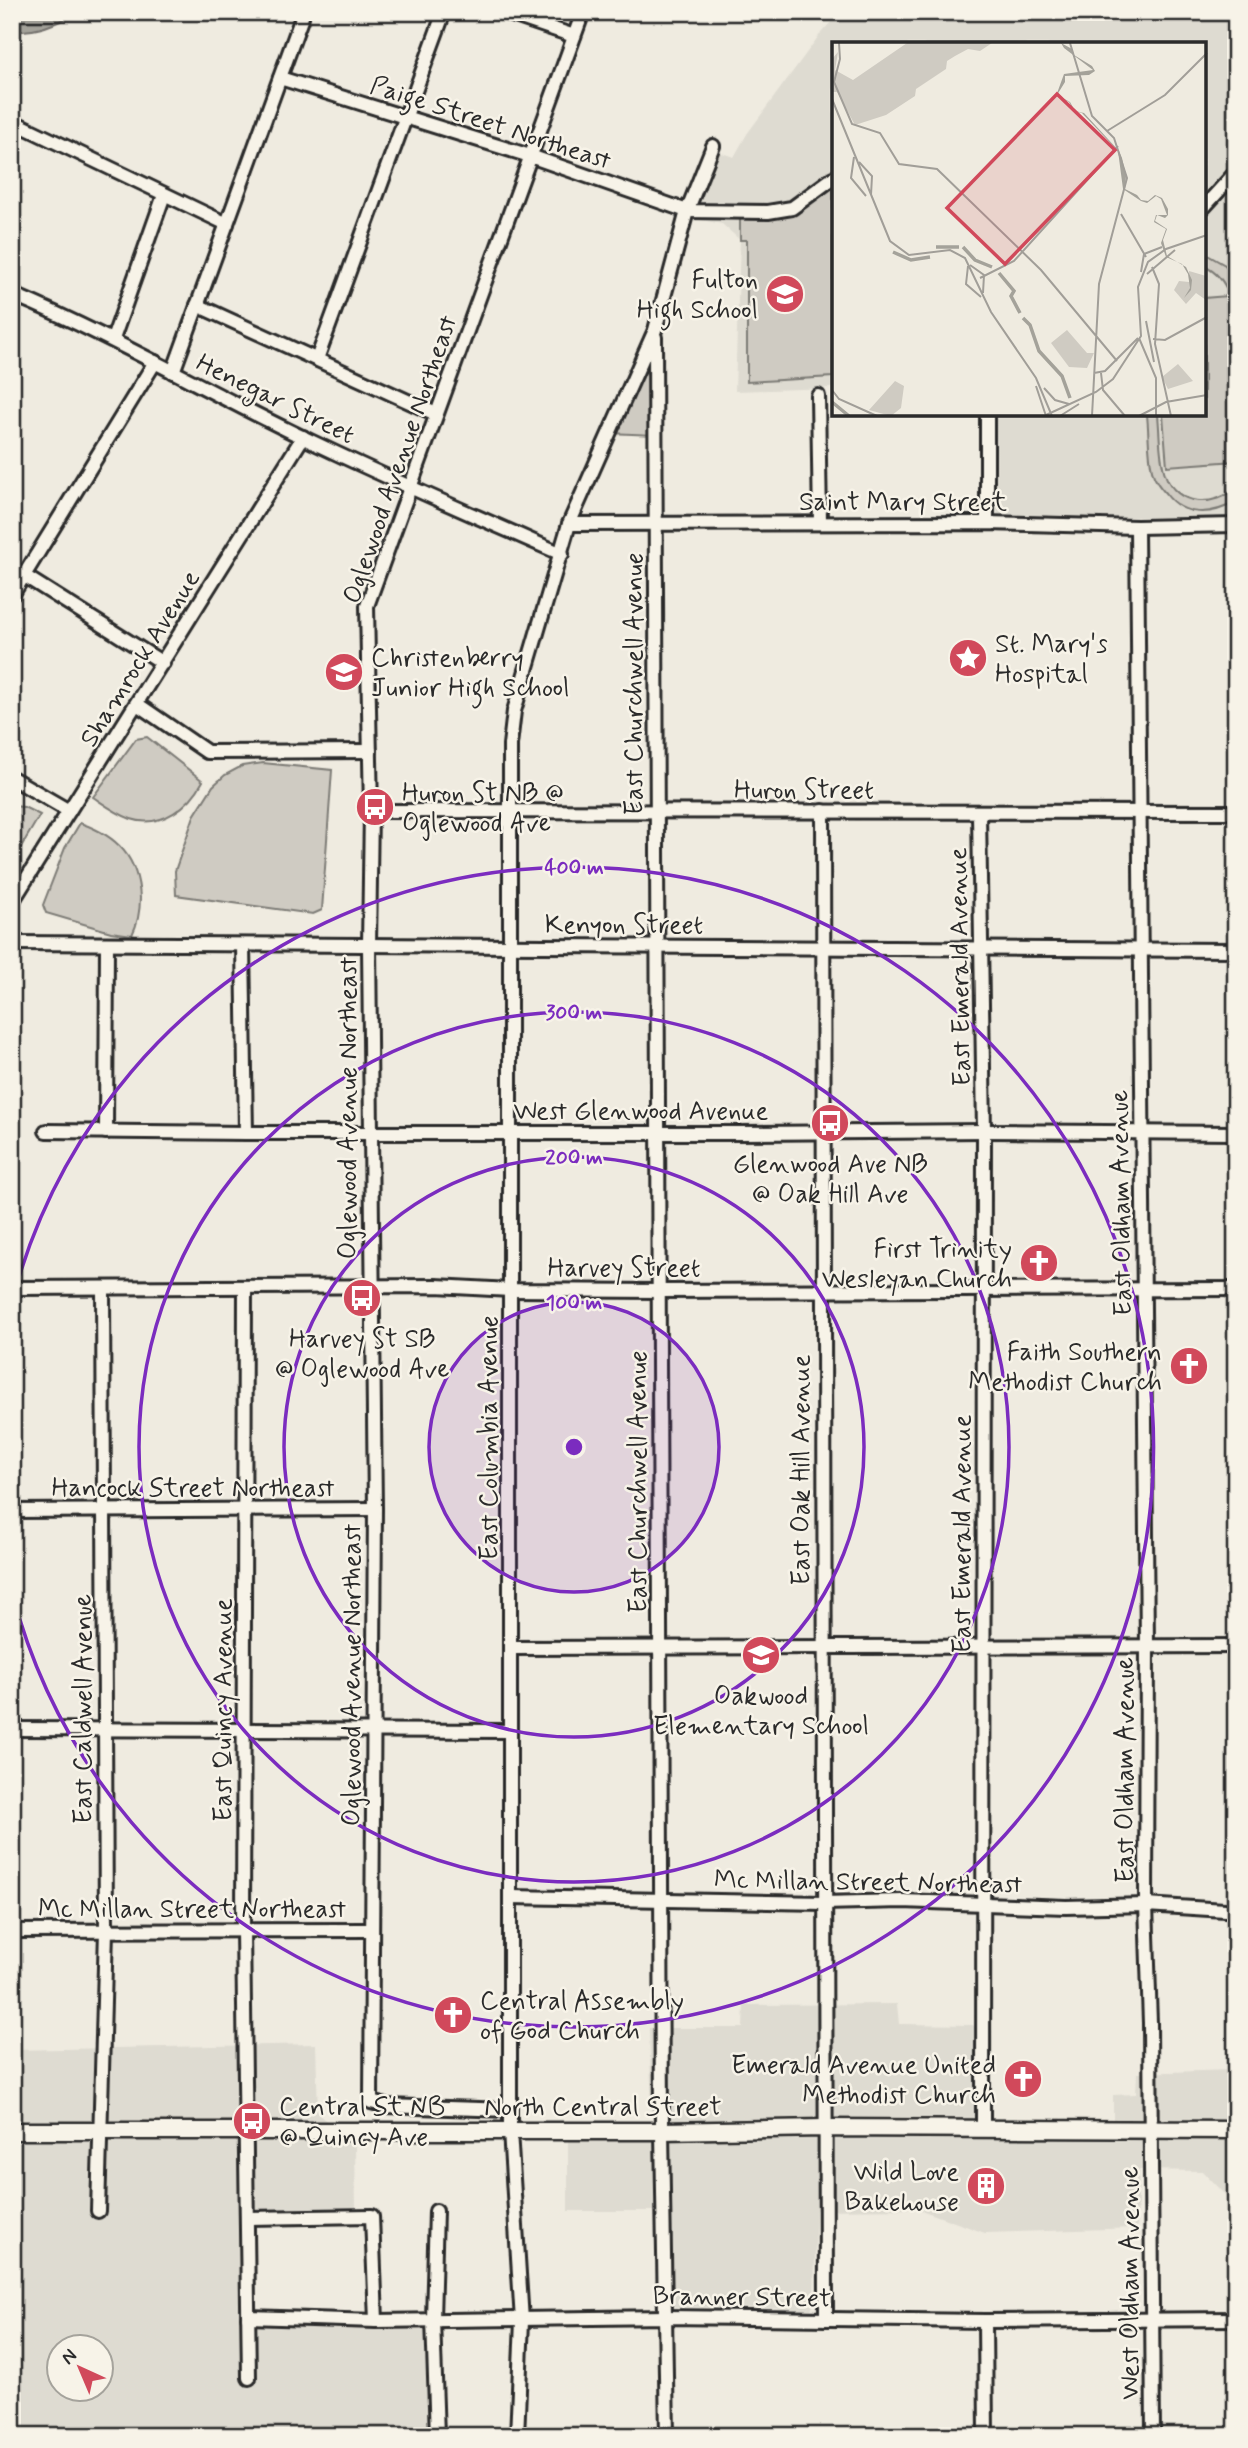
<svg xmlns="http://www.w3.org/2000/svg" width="1248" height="2448" viewBox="0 0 1248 2448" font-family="Mynerve,sans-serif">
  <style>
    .built { fill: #dedbd1; fill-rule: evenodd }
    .green { fill: #cfcbc2; stroke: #7d7b76; stroke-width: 2 }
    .water { fill: #a4a29a; stroke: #74726e; stroke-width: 2 }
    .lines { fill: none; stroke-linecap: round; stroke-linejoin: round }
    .minor-casing { stroke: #2b2b2b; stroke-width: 18 }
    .major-casing { stroke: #2b2b2b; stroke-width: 21 }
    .minor { stroke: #f7f3e8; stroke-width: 12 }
    .major { stroke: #f7f3e8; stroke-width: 16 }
    .ring { fill: none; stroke: #7b2cbf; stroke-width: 3.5 }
    .labels { text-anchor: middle; stroke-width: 5; stroke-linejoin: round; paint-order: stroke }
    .street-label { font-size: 26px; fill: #2b2b2b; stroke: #f7f3e8 }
    .poi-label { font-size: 26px; fill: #2b2b2b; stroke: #f7f3e8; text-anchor: end }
    .inset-river { fill: none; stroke: #a4a29a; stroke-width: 3.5 }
    .inset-road { fill: none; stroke: #a19e98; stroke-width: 2 }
    .view { fill: #d1495b; fill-opacity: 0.15; stroke: #d1495b; stroke-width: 3.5 }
    .inset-edge { fill: none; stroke: #2b2b2b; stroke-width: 3.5 }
    .centre { fill: #7b2cbf; stroke: #f7f3e8; stroke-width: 3.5 }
    .ring-label { font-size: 21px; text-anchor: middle; font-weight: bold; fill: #7b2cbf; stroke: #f7f3e8; stroke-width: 5; stroke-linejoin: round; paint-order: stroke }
  </style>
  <rect width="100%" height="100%" fill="#efebe0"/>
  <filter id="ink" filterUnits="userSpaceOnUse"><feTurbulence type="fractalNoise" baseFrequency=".0143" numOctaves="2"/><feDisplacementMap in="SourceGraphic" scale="14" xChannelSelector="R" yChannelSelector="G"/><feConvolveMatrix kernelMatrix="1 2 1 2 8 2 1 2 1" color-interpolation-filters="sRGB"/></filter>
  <g filter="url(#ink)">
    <g class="built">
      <polygon points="840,12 1231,12 1236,39 1236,517 997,517 996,415 1204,415 1204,44 833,44 833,388 735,391 740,240 722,224 692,218 719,152 734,157 747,134 821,33"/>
      <polygon points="1226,1639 1236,1639 1236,2309 1235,2201 1222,2192 1202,2171 1139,2170 1137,2228 985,2233 918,2209 816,2210 814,2304 811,2309 675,2307 671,2301 672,2211 568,2211 568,2141 653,2140 649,2028 743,2028 744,2005 897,2004 899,2024 973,2025 976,2028 977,2138 1113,2138 1113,2095 1136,2094 1137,2073 1232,2070"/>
      <path d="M316,2044l2,70 37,31 1,66 -113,3 2,105 184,3 1,114h-418v-386zM60,2346h42v42h-42z"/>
    </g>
    <g class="green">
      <polygon points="833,178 833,377 747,382 747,240 740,240 740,212 792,208"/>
      <path d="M1204,253l21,12 11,16v67c-3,-30 0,-67 -32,-82z"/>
      <polygon points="1227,296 1236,385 1236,461 1167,466 1163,415 1204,415 1204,298"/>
      <polygon points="655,330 655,435 609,433"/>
      <path d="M1147,415h11c2,19 1,41 7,59 11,33 50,34 71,13v15c-24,13 -52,16 -70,-8 -6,-7 -12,-14 -14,-24 -4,-17 -3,-37 -5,-55z"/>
      <path d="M147,737l56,44c-13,25 -42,48 -72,38 -14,-5 -26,-14 -38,-22l43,-58z"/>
      <polygon points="263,763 332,770 322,910 313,914 176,895 175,871 194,816 213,786 225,775 242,766"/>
      <polygon points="12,806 24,807 40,815 12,862"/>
      <path d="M80,823c38,13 58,35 60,75 0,13 -2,25 -8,37l-21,-3 -65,-19 -3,-8 22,-57z"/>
    </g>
    <path class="water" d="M12,12h69c-22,9 -45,23 -69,18z"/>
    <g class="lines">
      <g class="minor-casing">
        <g id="minor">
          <polyline points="503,12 574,36"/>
          <polyline points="280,78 530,156 687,211 768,212 792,208 833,178"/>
          <polyline points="12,121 227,224"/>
          <polyline points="1204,207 1236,172"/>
          <path d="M12,294c100,42 194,97 292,144 85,41 171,78 258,116"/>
          <polyline points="197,305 436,414"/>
          <polyline points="655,337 662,2131 667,2436"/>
          <polyline points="113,339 164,195"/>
          <polyline points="317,359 444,12"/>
          <polyline points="173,372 302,17"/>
          <polyline points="818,396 820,523"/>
          <polyline points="987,523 987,415"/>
          <polyline points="569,524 987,523 1137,527 1236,525"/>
          <polyline points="1137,527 1147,1646 1146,1905 1150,2023 1153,2436"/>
          <polyline points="12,568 163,663"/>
          <polyline points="12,595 155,362"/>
          <polyline points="137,704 207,752 370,751"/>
          <polyline points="12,778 69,811"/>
          <polyline points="371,811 1236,812"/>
          <polyline points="823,811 826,2319"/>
          <polyline points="979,813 984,1131 983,2129"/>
          <polyline points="12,902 303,437"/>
          <polyline points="12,943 1236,950"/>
          <polyline points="243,945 246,1133"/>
          <polyline points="46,1131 246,1133 741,1133 984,1131 1236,1133"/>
          <polyline points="106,1132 107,944"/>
          <polyline points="12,1288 436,1286 511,1290 659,1291 1236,1289"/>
          <polyline points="245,1289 243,1931 249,2378"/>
          <polyline points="12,1511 375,1509"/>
          <polyline points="510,1648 1236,1646"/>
          <polyline points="12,1729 510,1731"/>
          <polyline points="510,1897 824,1903 902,1901 1066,1907 1146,1905 1225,1910"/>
          <polyline points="12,1931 372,1930"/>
          <polyline points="510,2110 386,2106 371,2102 375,1509 369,945 371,811 367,606 583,12"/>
          <polyline points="98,2211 106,1931 103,1288"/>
          <polyline points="436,2211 433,2319 437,2436"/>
          <polyline points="247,2218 372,2216 376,2321"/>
          <polyline points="248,2317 376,2321 666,2317 985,2321 1236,2319"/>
          <polyline points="985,2321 986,2436"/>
          <polyline points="517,2436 522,2321 510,2131 510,745 514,711 569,524 655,330 687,211 713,146"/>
        </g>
      </g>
      <g class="major-casing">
        <polyline id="major" points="12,2131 662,2131 824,2128 1236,2130"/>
      </g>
      <use href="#minor" class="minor"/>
      <use href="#major" class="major"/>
    </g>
  </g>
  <circle cx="574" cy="1447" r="145" fill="#7b2cbf" fill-opacity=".12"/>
  <g class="ring">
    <circle cx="574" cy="1447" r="145"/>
    <circle cx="574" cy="1447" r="290"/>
    <circle cx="574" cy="1447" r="435"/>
    <path d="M12 1302A580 580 0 1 1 12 1592"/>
  </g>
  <defs>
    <g id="school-disc" transform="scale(2.0125)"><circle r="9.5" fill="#d1495b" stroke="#f7f3e8"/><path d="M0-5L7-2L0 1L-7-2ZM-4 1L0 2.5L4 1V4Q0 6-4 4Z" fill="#fff"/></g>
    <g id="sight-disc" transform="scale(2.0125)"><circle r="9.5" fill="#d1495b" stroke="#f7f3e8"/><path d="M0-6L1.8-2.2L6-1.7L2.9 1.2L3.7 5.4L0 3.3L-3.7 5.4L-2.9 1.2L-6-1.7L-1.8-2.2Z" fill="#fff"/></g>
    <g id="bus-disc" transform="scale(2.0125)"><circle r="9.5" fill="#d1495b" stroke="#f7f3e8"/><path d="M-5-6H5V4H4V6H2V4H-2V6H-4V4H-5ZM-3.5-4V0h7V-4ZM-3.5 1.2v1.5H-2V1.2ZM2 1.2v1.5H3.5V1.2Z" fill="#fff"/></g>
    <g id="church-disc" transform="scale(2.0125)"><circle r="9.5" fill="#d1495b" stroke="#f7f3e8"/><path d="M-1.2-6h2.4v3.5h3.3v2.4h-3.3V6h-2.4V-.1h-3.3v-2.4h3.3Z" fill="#fff"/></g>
    <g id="building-disc" transform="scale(2.0125)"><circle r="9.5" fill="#d1495b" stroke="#f7f3e8"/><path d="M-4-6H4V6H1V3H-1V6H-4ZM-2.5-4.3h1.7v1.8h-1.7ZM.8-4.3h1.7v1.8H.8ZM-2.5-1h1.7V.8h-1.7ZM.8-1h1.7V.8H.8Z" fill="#fff"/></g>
  </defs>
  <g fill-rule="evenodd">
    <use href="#school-disc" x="785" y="294"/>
    <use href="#sight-disc" x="968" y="658"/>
    <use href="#school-disc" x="344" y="672"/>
    <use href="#bus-disc" x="375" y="807"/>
    <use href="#bus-disc" x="830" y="1123"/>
    <use href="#church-disc" x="1039" y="1263"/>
    <use href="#bus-disc" x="362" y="1298"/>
    <use href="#church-disc" x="1189" y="1366"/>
    <use href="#school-disc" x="761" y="1655"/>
    <use href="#church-disc" x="453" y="2015"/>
    <use href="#church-disc" x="1023" y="2079"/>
    <use href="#bus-disc" x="252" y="2121"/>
    <use href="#building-disc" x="986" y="2186"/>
  </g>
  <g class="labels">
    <g class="street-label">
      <text transform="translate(491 122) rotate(18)" y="9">Paige Street Northeast</text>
      <text transform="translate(276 398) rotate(26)" y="9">Henegar Street</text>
      <text transform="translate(399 459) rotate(-71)" y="9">Oglewood Avenue Northeast</text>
      <text x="903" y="510">Saint Mary Street</text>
      <text transform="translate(139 658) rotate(-58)" y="9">Shamrock Avenue</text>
      <text transform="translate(633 684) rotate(-90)" y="9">East Churchwell Avenue</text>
      <text x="804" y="798">Huron Street</text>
      <text x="624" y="933">Kenyon Street</text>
      <text transform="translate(959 967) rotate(-91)" y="9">East Emerald Avenue</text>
      <text transform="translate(347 1108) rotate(-90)" y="9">Oglewood Avenue Northeast</text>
      <text x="641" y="1119">West Glenwood Avenue</text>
      <text transform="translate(1120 1203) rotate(-91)" y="9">East Oldham Avenue</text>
      <text x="624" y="1276">Harvey Street</text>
      <text transform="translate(488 1438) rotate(-90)" y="9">East Columbia Avenue</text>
      <text transform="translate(800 1470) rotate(-90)" y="9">East Oak Hill Avenue</text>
      <text transform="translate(637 1482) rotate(-90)" y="9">East Churchwell Avenue</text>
      <text x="193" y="1496">Hancock Street Northeast</text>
      <text transform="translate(961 1534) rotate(-90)" y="9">East Emerald Avenue</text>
      <text transform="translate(351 1675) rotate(-90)" y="9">Oglewood Avenue Northeast</text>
      <text transform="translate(82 1709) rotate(-90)" y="9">East Caldwell Avenue</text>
      <text transform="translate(222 1710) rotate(-90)" y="9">East Quincy Avenue</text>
      <text transform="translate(1124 1770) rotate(-90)" y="9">East Oldham Avenue</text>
      <text transform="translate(868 1881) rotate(1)" y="9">Mc Millan Street Northeast</text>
      <text x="192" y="1917">Mc Millan Street Northeast</text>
      <text x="603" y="2115">North Central Street</text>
      <text transform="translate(1129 2283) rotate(-90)" y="9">West Oldham Avenue</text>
      <text transform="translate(742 2296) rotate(1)" y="9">Branner Street</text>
    </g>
    <g class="poi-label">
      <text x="758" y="288">Fulton<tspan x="758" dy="30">High School</tspan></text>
      <text x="995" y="652" text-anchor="start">St. Mary's<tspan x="995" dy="30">Hospital</tspan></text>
      <text x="371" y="666" text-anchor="start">Christenberry<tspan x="371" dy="30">Junior High School</tspan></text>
      <text x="402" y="801" text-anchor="start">Huron St NB @<tspan x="402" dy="30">Oglewood Ave</tspan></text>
      <text x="830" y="1172" text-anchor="middle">Glenwood Ave NB<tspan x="830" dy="30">@ Oak Hill Ave</tspan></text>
      <text x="1012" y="1257">First Trinity<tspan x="1012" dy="30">Wesleyan Church</tspan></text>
      <text x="362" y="1347" text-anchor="middle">Harvey St SB<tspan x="362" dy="30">@ Oglewood Ave</tspan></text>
      <text x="1162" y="1360">Faith Southern<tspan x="1162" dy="30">Methodist Church</tspan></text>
      <text x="761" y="1704" text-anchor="middle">Oakwood<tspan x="761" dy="30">Elementary School</tspan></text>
      <text x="480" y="2009" text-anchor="start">Central Assembly<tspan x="480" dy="30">of God Church</tspan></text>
      <text x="996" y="2073">Emerald Avenue United<tspan x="996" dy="30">Methodist Church</tspan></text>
      <text x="279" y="2115" text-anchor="start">Central St NB<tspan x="279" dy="30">@ Quincy Ave</tspan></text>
      <text x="959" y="2180">Wild Love<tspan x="959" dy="30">Bakehouse</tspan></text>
    </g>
  </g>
  <g transform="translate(832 42)">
    <rect width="374" height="374" fill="#efebe0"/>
    <path d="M75,1h85l-12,8 -12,-2 -13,7 -8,5 -1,8 -30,20 -1,7 -29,19 -31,10 -18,-33h-5v-33l6,-7 -3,18 18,10zM357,229l17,5v24l-10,-7 -10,11 -12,-14 5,-9 10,1zM235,288l20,23h7l-7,15 -18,-1 -18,-24zM346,322l15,17 -25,8 -6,-12zM63,339l9,5 -3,22 -10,8 -22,-6z" fill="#cfcbc2"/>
    <path d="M229,1l11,6 2,6 18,11 3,5 -6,4 -24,1v6l-8,13 13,7 5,9 9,2 35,38 3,7 4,18 -1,13 12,6 4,5 7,1 7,-6 7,3 6,11v6l-3,3 -8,-3 -2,6 12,8 -4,11 4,16 19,11 6,13 -1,10 -7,8 6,-10 -2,-14 -6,-10 -16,-7 -5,-14 5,-14 -12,-7 2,-7h11l-6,-16 -5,-3 -9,7 -6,-2 -18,-12 -5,-38 -36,-38 -8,-2 -5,-9 -13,-6 8,-22 29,-4 -29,-22z" fill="#a4a29a"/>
    <path class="inset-river" d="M104,205h23M131,205l12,13 17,7M61,210l18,8 19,-3M167,231l15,18 -3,5 9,17M191,276l7,7 9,26 23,25 8,22M0,360l17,14"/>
    <path class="inset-road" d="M7,1l1,16 -6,23 18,42 28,9 19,31 38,5 104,101 76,91M238,1l22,73 22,22 13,40 -28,106 -7,132M0,57l58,142 19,14 41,-5 15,8 26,54 45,66 16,38M275,89l58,-36 42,-42M22,115l-3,21 15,18M27,120l13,14 -1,19M289,172l25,43M138,223l14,10 -1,18M136,224l-2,18 15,13M320,225l7,17 -4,60 16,72M309,230l3,-18 18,-7M315,232l28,-24M148,236l34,-17 104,-115M314,279l8,41M307,296l17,40v38M321,297l12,1 42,-23M262,331l11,-2 33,-33M269,331l2,17 22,26M204,344l10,30M212,346l11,12 14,4M0,348l7,9 38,17M214,373l50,-23 17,-13 28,-43 -3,-49 10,-25 18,-13 41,-14M228,374l19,-12M307,374l27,-14 41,-7"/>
    <path class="view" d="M225,52l58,56 -110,114 -58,-56z"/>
    <rect width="374" height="374" class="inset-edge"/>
  </g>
  <circle cx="574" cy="1447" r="10" class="centre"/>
  <g class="ring-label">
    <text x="574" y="874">400 m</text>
    <text x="574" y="1019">300 m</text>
    <text x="574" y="1164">200 m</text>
    <text x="574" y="1309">100 m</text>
  </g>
  <rect width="1248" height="2448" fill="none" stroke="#f7f3e8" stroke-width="42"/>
  <rect x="21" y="21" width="1206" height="2406" fill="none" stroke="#2b2b2b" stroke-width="2.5" filter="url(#ink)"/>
  <g transform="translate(80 2368) rotate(316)"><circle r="33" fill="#f7f3e8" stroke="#a5a39c" stroke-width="2"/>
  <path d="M0-5L12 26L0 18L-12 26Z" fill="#d1495b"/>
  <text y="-10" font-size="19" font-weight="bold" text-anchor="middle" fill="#2b2b2b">N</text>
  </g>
</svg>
